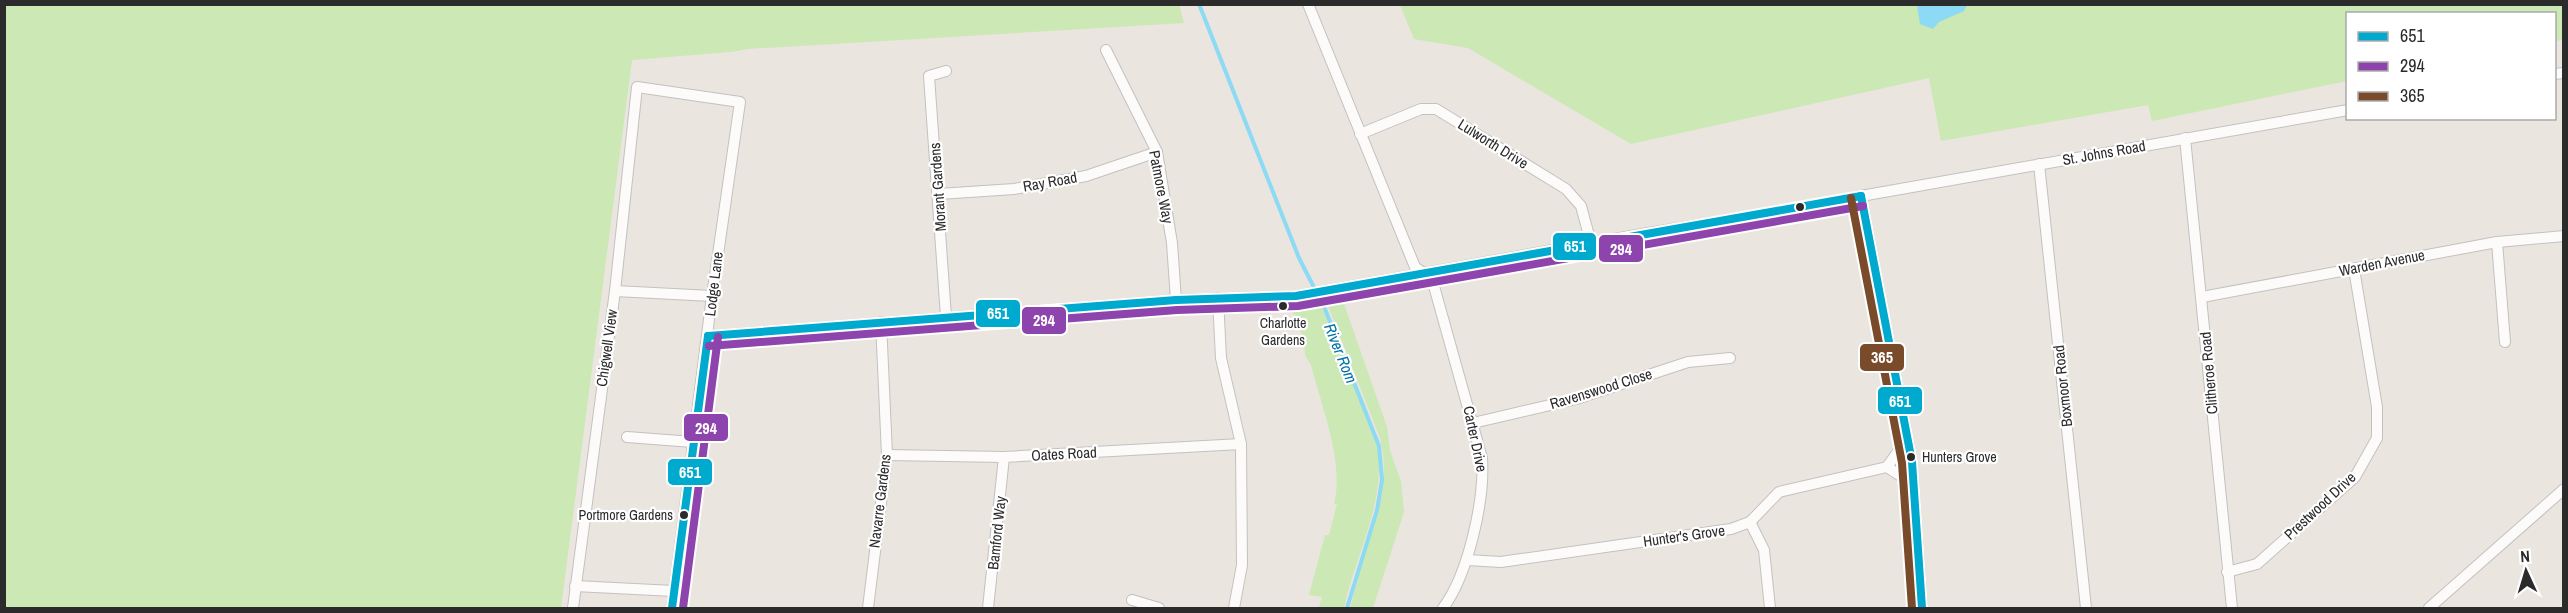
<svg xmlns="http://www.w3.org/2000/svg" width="2568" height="613" viewBox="0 0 2568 613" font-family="'Archivo Narrow',sans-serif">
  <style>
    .green { fill: #cbe8b5 }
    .water { fill: #8cdaf3 }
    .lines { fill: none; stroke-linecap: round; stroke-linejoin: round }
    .stream { stroke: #8cdaf3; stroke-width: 4 }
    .street-casing { stroke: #c3c1c1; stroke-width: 12 }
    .street { stroke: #fcfbfa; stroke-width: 10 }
    .bus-1-casing { stroke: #fff; stroke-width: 12 }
    .bus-2-casing { stroke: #fff; stroke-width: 12 }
    .bus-3-casing { stroke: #fff; stroke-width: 12 }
    .bus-1 { stroke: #00a9ce; stroke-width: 8 }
    .bus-2 { stroke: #8e44ad; stroke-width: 8 }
    .bus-3 { stroke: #7a4b2a; stroke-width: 8 }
    .bus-dot { fill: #2b2b2b; stroke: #fff; stroke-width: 2 }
    .labels { text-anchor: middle; stroke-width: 4.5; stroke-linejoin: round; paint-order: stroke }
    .bus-label { font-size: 14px; fill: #2b2b2b; stroke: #fff }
    .street-label { font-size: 15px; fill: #2b2b2b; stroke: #fff }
    .water-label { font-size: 16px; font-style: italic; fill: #0073aa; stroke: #fff }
    .line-badge { stroke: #fff; stroke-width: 2 }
    .badge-label { font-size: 16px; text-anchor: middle; font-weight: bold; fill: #fff }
  </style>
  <rect width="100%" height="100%" fill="#eae5df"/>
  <g class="green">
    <polygon points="1179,4 1184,23 748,49 730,52 632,60 561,608 5,608 5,5"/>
    <polygon points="2563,4 2564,40 2555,41 2554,14 2348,14 2347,81 2152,121 2148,105 1941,141 1929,78 1631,144 1468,48 1414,39 1400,5"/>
    <path d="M1334,300l2,2 7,-1 44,126 3,24 11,30 3,31 -31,96h-23c5,-19 10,-38 16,-57 12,-39 24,-73 14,-113l-54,-137z"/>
    <path d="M1320,303l18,42 -7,-4 -1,3 10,7c10,27 29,64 36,91 13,57 -21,112 -32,166h-28l3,-1 3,-10 -13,-2 16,-60h4l8,-31h-3c11,-41 -13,-99 -23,-139l-6,-10 -1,-16 -13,-31z"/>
  </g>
  <polygon class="water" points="1917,5 1918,4 1967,5 1964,11 1939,22 1933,29 1920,24"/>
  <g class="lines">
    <polyline class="stream" points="1199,4 1299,258 1325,309 1379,446 1382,480 1377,510 1347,608"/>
    <g class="street-casing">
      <g id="street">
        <path d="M1308,4l107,263 17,12 50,179c3,42 -14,117 -39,150"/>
        <polyline points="1106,50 1157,152 1172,243 1176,300"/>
        <polyline points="946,71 929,76 946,317"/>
        <polyline points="2554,74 2564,73"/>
        <polyline points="1360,134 1421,109 1436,109 1566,189 1581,206 1591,243"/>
        <polyline points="2185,138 2232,608"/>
        <polyline points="2039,164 2086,608"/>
        <polyline points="939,194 1014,189 1086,176 1157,152"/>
        <polyline points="1861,196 1912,462 1922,608"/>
        <polyline points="2497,242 2505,342"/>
        <polyline points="615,291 712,296"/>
        <polyline points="2202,297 2497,242 2564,236"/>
        <polyline points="1218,298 1221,358 1241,444 1242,565 1234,608"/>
        <polyline points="708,336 1176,300 1296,296 1648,233 1803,208 1861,196 2348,110"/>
        <polyline points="1473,423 1576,399 1688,362 1730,358"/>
        <polyline points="627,437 693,442"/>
        <polyline points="887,455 1004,457 1241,444"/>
        <polyline points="1887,467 1907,439"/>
        <polyline points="1887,467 1913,484"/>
        <polyline points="1750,522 1764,550 1770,608"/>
        <polyline points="1467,560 1501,562 1731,529 1750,522 1779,492 1887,467"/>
        <polyline points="2227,572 2257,564 2355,477 2377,438 2377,407 2354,269"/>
        <polyline points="575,586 674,591"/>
        <polyline points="1132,600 1159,608"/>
        <polyline points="573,608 615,291 637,87 740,102 712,296 672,608"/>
        <polyline points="868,608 887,455 881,322"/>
        <polyline points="988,608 1004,457"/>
        <polyline points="2429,608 2564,489"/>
      </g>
    </g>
    <use href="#street" class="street"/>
    <g class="bus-1-casing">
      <g id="bus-1">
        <polyline points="1861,196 1912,462 1922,608"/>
        <polyline points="708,336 1176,300 1296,296 1861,196"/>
        <polyline points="672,608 708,336"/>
      </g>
    </g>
    <g class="bus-2-casing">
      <g id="bus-2">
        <polyline points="709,346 1177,310 1298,306 1863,206"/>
        <polyline points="683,608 718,337"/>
      </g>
    </g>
    <g class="bus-3-casing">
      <polyline id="bus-3" points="1851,198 1902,463 1912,608"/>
    </g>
    <use href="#bus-1" class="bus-1"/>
    <use href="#bus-2" class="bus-2"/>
    <use href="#bus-3" class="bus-3"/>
  </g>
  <g class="bus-dot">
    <circle cx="1800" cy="207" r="5"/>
    <circle cx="1283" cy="306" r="5"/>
    <circle cx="1911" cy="457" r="5"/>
    <circle cx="684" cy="515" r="5"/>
  </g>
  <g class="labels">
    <g class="bus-label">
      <text x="1283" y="328">Charlotte<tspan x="1283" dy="17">Gardens</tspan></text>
      <text x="1922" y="462" text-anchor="start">Hunters Grove</text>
      <text x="673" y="520" text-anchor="end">Portmore Gardens</text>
    </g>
    <g class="street-label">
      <text transform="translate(1493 144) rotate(32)" y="5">Lulworth Drive</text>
      <text transform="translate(2104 153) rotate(-10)" y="5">St. Johns Road</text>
      <text transform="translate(1050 182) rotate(-10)" y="5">Ray Road</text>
      <text transform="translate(938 187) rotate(-94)" y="5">Morant Gardens</text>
      <text transform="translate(1161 187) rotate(79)" y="5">Patmore Way</text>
      <text transform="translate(2382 263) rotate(-11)" y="5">Warden Avenue</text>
      <text transform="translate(714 284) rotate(-83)" y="5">Lodge Lane</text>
      <text transform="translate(607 348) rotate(-82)" y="5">Chigwell View</text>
      <text transform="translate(2209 373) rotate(-95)" y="5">Clitheroe Road</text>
      <text transform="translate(2063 386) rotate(-96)" y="5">Boxmoor Road</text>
      <text transform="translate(1601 389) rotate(-17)" y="5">Ravenswood Close</text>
      <text transform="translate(1475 439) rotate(78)" y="5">Carter Drive</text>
      <text transform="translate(1064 454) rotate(-3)" y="5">Oates Road</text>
      <text transform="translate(880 501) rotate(-83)" y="5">Navarre Gardens</text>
      <text transform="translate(2320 506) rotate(-43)" y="5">Prestwood Drive</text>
      <text transform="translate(997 533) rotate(-84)" y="5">Bamford Way</text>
      <text transform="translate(1684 536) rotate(-8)" y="5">Hunter's Grove</text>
    </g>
    <g class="water-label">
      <text transform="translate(1341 353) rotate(68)" y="6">River Rom</text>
    </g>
  </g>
  <g class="line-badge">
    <rect x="1552" y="232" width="45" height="29" rx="6" fill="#00a9ce"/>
    <rect x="1598" y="234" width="46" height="29" rx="6" fill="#8e44ad"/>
    <rect x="975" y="299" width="46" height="29" rx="6" fill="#00a9ce"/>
    <rect x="1021" y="306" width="46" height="29" rx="6" fill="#8e44ad"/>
    <rect x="1859" y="343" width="46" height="29" rx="6" fill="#7a4b2a"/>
    <rect x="1877" y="386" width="46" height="29" rx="6" fill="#00a9ce"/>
    <rect x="683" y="413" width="46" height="29" rx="6" fill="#8e44ad"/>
    <rect x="667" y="458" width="46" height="28" rx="6" fill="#00a9ce"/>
  </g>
  <g class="badge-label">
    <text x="1575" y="252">651</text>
    <text x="1621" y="255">294</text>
    <text x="998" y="319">651</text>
    <text x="1044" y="326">294</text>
    <text x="1882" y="363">365</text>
    <text x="1900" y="407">651</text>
    <text x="706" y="434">294</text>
    <text x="690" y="478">651</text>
  </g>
  <rect width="2568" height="613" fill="none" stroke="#2b2b2b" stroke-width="12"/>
  <rect x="2346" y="12" width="210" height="108" fill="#ffffff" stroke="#aaaaaa" stroke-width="1.5"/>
  <rect x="2358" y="32" width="30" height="9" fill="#00a9ce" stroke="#aaaaaa" stroke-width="1.5"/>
  <text x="2400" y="42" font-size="18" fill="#2b2b2b">651</text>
  <rect x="2358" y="62" width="30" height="9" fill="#8e44ad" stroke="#aaaaaa" stroke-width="1.5"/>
  <text x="2400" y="72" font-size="18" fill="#2b2b2b">294</text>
  <rect x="2358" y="92" width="30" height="9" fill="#7a4b2a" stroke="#aaaaaa" stroke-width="1.5"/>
  <text x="2400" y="102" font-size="18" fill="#2b2b2b">365</text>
  <g transform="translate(2526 571) rotate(356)" stroke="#ffffff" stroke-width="4.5" paint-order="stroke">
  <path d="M0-4.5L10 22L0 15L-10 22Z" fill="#2b2b2b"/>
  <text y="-9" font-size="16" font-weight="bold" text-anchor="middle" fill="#2b2b2b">N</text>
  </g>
</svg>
